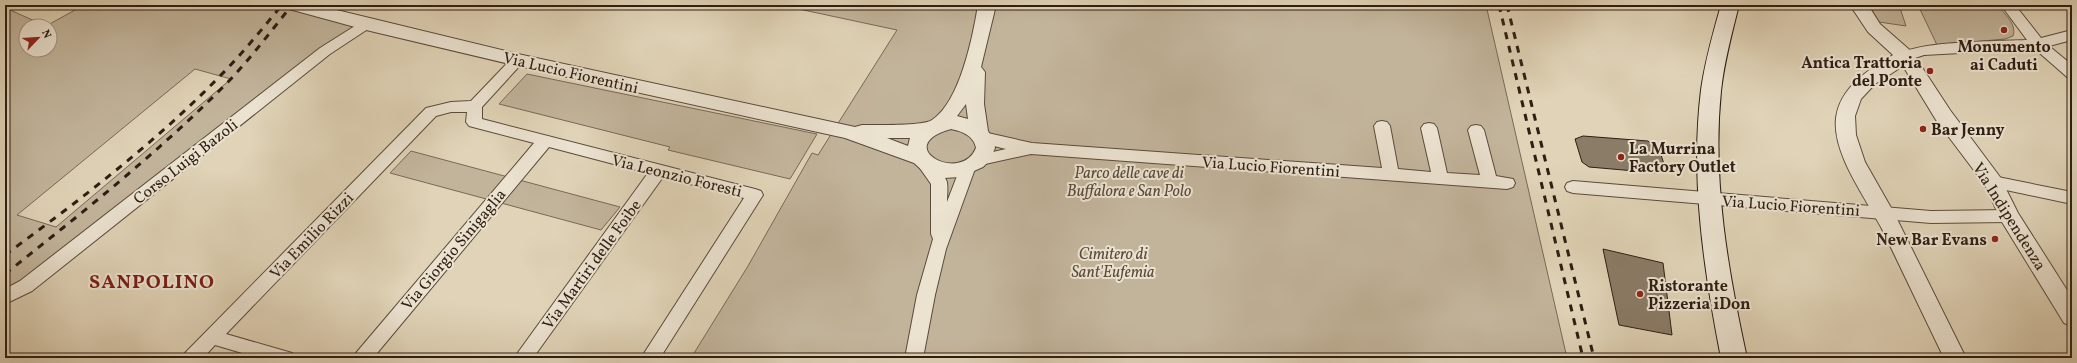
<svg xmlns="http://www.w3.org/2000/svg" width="2077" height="363" viewBox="0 0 2077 363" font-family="Vollkorn,serif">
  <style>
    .green { fill: #c2b49b; stroke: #786957; fill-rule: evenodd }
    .building { fill: #8b7c68; stroke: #2e1e13 }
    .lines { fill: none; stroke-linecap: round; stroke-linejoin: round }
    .minor-casing { stroke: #5a4b3c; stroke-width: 2 }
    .tertiary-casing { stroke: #5a4b3c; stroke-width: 2 }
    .secondary-casing { stroke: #2e1e13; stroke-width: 2 }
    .minor { fill: #ebe2d0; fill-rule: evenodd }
    .tertiary { fill: #ebe2d0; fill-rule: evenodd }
    .secondary { fill: #ebe2d0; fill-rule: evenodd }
    .rail { stroke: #2e1e13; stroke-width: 3; stroke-dasharray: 7 7; stroke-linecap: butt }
    .poi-dot { fill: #8f2418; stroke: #ebe2d0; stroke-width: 1.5 }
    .labels { text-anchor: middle; stroke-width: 4; stroke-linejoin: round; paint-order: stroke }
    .poi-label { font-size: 16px; font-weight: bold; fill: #2e1e13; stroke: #ebe2d0; text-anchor: start }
    .street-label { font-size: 16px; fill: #2e1e13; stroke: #ebe2d0 }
    .park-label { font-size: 16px; font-style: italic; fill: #5a4b3c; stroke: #ebe2d0 }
    .district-label { font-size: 20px; font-weight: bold; letter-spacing: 1px; fill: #7a1f14; stroke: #ebe2d0 }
  </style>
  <rect width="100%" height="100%" fill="#e0d3b7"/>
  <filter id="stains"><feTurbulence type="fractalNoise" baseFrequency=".005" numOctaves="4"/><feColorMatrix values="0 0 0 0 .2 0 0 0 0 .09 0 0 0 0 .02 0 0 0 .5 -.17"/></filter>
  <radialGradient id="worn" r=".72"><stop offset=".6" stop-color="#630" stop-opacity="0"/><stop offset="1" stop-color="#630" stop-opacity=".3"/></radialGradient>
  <g class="green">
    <path d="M5,5h3l2,5 36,16 38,-21h258l-3,9 25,11 -341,262 -18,5zM26,26h24v24h-24zM195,69l36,10 -175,148 -39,-12z"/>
    <polygon points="780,5 1486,5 1567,358 691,358 748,266 812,153 818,155 897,30"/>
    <polygon points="1869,5 1899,5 1906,26 1879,22"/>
    <path d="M1918,5h80c6,10 19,18 15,31l-8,3 -68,6z"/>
    <polygon points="527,74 817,134 790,179 668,150 670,147 499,104"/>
    <polygon points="411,151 620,207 601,230 390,173"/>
  </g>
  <g class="building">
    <polygon points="1583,136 1648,141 1660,152 1664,164 1658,173 1589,167 1582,162 1575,139"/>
    <polygon points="1603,249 1663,263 1672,335 1619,325"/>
  </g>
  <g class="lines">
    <g class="minor-casing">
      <g id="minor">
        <path d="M2001,5h14l26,33 31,-8v10l-23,6 23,19v13l-5,-1 -32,-28 -111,6 -18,6 -5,-2 -2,-3c9,-15 107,-15 128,-16z"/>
        <polygon points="366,19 371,21 373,24 371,27 330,54 32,291 5,304 5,289 20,281 320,48"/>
        <polygon points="518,55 523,57 525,60 482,107 482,119 755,189 761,191 763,195 660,358 641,358 744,198 663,177 533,358 514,358 648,173 549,147 373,358 353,358 356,353 534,143 469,126 466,122 467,112 451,112 436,116 226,334 292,353 295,358 259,358 215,345 203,358 182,358 185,353 426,108 451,102 471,101 513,57"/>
        <path d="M1382,121l5,1 3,4 8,43 33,3 -10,-44 3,-4 5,-1 5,1 3,4 10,45 33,2 -12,-45 3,-4 5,-1 5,1 3,4 12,46 17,3 2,4 -2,4 -6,2 -476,-35 -55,12 -30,83 -11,46 -12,63h-18l12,-63 16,-56 -2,-5v-50l-14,-20 2,-4c12,-4 24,11 28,22 1,6 0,14 0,20l15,-39 7,-1 2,-5 35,-8 -28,-7 -3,-4 3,-4 5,-2 49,11 350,25 -8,-42 3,-4z"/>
        <polygon points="1993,176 2072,192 2072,204 1987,186 1985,182 1987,178"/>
        <polygon points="1573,181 1931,211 2009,210 2015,212 2017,216 2015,220 2009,222 1931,223 1573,193 1567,191 1565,187 1567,183"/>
      </g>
    </g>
    <g class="tertiary-casing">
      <g id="tertiary">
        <path d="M286,5h30l202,49 337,73 7,-2c13,0 62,1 70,-5 28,-18 41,-84 46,-115h18l-15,62 4,5 -1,32 4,27 6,10 1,7 -5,12 -7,7 -23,10 -16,1 -20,-6 -10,-9 -69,-25 -327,-72 -152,-36 -77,-21zM966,104l2,15 -11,-3zM951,129c11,2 23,7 25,19 -15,37 -86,-2 -25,-19zM887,138h23l-2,8z"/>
        <path d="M1850,5h18l12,19 32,28 38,58 50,67 18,36 54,85v28l-8,-3 -62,-101 -17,-37 -49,-65 -33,-54 -28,18 -14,15 -6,17 1,19 9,27 29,51 72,145h-22c-21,-43 -41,-86 -62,-129 -16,-31 -50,-75 -46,-111 4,-31 33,-49 57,-63l-25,-23z"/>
      </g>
    </g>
    <g class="secondary-casing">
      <path id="secondary" d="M1721,5h18c-7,28 -15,57 -18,86 -9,89 7,180 26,267h-26c-17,-87 -31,-179 -20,-268 4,-29 12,-57 20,-85z"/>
    </g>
    <use href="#minor" class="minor"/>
    <use href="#tertiary" class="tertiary"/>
    <use href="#secondary" class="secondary"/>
    <g class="rail">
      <polyline points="1499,5 1583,358"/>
      <polyline points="1507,5 1594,358"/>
      <path d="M5,255c75,-55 150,-112 215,-179 22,-22 42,-47 62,-71"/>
      <path d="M5,274c77,-61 154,-122 223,-192 23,-24 43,-51 64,-77"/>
    </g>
  </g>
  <g class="poi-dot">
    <circle cx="2004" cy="30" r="4"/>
    <circle cx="1930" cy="71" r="4"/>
    <circle cx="1923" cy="129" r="4"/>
    <circle cx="1621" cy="157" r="4"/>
    <circle cx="1995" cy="239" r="4"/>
    <circle cx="1640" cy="294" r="4"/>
  </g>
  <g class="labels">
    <g class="poi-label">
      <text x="2004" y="52" text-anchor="middle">Monumento<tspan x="2004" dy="18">ai Caduti</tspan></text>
      <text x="1922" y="68" text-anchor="end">Antica Trattoria<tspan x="1922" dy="18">del Ponte</tspan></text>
      <text x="1931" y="135">Bar Jenny</text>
      <text x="1629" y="154">La Murrina<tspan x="1629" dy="18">Factory Outlet</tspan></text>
      <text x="1987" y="245" text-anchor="end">New Bar Evans</text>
      <text x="1648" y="291">Ristorante<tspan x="1648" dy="18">Pizzeria iDon</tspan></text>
    </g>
    <g class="street-label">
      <text transform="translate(571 72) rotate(13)" y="6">Via Lucio Fiorentini</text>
      <text transform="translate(185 161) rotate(-38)" y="6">Corso Luigi Bazoli</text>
      <text transform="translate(1271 166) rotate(4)" y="6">Via Lucio Fiorentini</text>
      <text transform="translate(677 175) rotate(14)" y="6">Via Leonzio Foresti</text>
      <text transform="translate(1791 205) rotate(4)" y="6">Via Lucio Fiorentini</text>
      <text transform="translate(2010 216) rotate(58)" y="6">Via Indipendenza</text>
      <text transform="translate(311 235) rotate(-46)" y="6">Via Emilio Rizzi</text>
      <text transform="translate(453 249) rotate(-50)" y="6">Via Giorgio Sinigaglia</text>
      <text transform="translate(591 264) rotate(-54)" y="6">Via Martiri delle Foibe</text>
    </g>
    <g class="park-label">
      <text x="1129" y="178">Parco delle cave di<tspan x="1129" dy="18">Buffalora e San Polo</tspan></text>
      <text x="1113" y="259">Cimitero di<tspan x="1113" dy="18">Sant'Eufemia</tspan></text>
    </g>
    <g class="district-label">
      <text x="152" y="288">SANPOLINO</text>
    </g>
  </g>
  <rect width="2077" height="363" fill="none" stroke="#e0d3b7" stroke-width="20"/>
  <rect x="6" y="6" width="2065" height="351" fill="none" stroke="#2e1e13" stroke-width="2"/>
  <rect x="10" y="10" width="2057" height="343" fill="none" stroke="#2e1e13"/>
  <g transform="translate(38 38) rotate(65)"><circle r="19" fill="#ebe2d0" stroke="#9f9484"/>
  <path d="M0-3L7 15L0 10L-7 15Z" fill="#8f2418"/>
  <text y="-6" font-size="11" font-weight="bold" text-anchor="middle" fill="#2e1e13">N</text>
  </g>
  <rect width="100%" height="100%" filter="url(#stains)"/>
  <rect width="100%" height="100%" fill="url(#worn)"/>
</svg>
